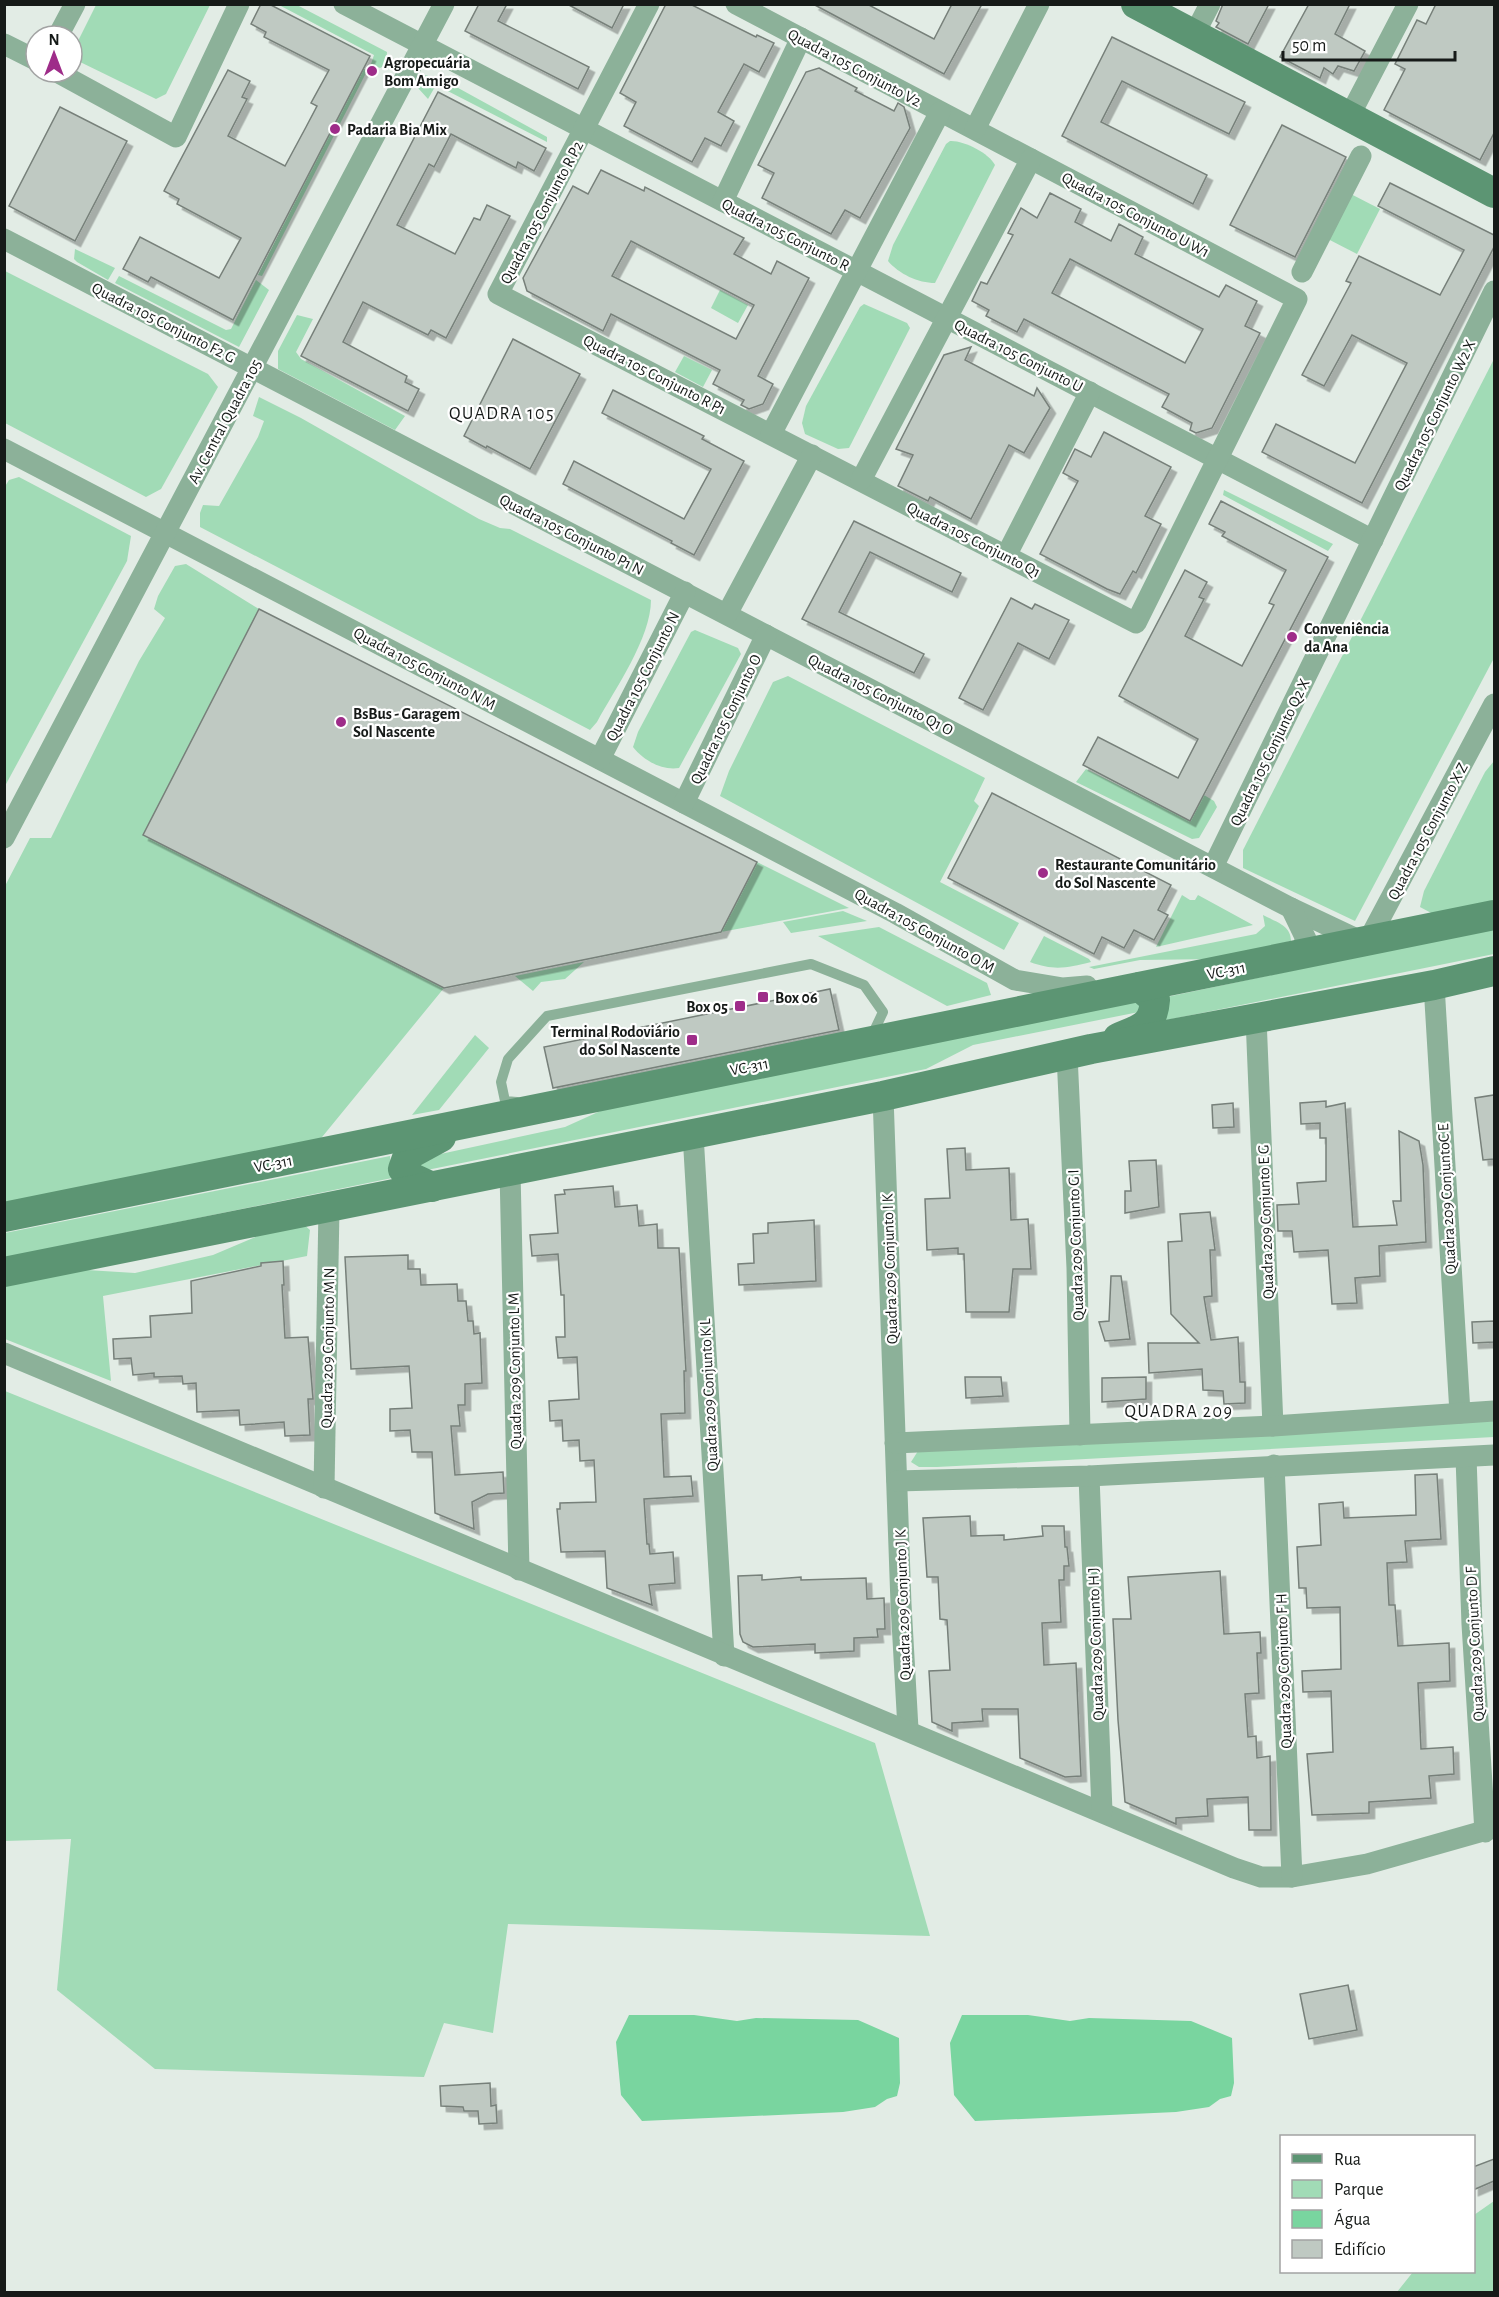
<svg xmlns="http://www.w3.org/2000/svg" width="1499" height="2297" viewBox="0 0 1499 2297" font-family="'Alegreya Sans',sans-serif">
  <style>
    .green { fill: #a1dbb6 }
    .water { fill: #79d59f }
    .building { fill: #bfc9c2; stroke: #77807a; stroke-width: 1.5; fill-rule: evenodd; filter: url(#shadow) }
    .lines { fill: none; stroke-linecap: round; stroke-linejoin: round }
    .lane { stroke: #8cb199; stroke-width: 10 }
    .street { stroke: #8cb199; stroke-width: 21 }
    .secondary { stroke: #5c9573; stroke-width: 30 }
    .poi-dot { fill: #9e2c89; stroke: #fff; stroke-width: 2 }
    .labels { text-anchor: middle; stroke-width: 4.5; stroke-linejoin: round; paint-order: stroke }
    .poi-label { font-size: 16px; font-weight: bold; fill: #161a18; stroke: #fff; text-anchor: start }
    .street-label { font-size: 16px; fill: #161a18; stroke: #fff }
    .neighbourhood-label { font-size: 18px; letter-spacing: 1.5px; fill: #161a18; stroke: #fff }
  </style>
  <defs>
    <filter id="shadow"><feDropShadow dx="5.5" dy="5.5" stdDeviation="0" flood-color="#0004"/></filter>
  </defs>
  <rect width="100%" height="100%" fill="#e2ece5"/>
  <g class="green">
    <polygon points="96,5 96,4 210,5 166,94 156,99 76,60 73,51"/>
    <polygon points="279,5 297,5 387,52 386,65 380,68 371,64 374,55"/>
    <polygon points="363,68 367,71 262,276 258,275"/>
    <polygon points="424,75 440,78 547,137 547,142 436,85 428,99 418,88"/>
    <path d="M950,141c13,-1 39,12 45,24l-60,118c-17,0 -36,-9 -47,-22l5,-16 53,-101z"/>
    <polygon points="1345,191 1380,209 1357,254 1322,236"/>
    <polygon points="75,249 115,268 108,280 77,262 74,259"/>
    <polygon points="5,271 208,374 218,387 161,489 146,497 5,423"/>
    <polygon points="119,276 226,330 231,329 256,280 269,290 239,347 115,283"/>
    <polygon points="720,290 748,305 738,323 711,308"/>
    <polygon points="864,304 907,323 910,328 849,448 838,449 805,434 802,423 806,406 860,307"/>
    <polygon points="297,315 313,319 296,352 301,359 405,416 395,430 278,369 278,351"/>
    <polygon points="684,356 712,370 703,387 675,372"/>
    <polygon points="1494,359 1494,658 1355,921 1243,868 1243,850"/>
    <path d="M259,397l42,21 178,101 21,9 10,1 141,71c0,38 -36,89 -54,122l-7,8 -390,-203v-14l3,-8 16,1 39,-69 6,-16 -11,-5z"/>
    <polygon points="19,477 131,536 127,561 5,786 4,488 9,480"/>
    <polygon points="1224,490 1333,544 1328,551 1223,495"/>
    <polygon points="186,564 259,609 143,835 444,988 318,1142 5,1206 5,886 30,838 51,838 139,661 165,618 154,609 158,596 175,566"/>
    <path d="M695,630l43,18 3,6 -62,114c-17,3 -36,-8 -46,-21l5,-15 53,-100z"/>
    <polygon points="788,676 985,778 974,801 979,806 940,882 1019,923 1004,950 720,796 729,771 773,682"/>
    <polygon points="1494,761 1494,903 1435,915 1420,907 1424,891 1485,772"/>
    <polygon points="1086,769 1190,821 1204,795 1214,801 1217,807 1199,838 1192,839 1076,782"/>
    <polygon points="757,862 849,908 721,932"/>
    <polygon points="1182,895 1190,900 1195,900 1198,895 1253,925 1156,947"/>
    <polygon points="843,911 867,921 791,933 783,922"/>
    <path d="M1263,915c13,7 28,10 28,26l-76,18 -75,1 -46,9 -5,-2 167,-33 9,-8z"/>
    <polygon points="879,927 987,983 991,995 947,1006 818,936"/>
    <polygon points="1494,928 1494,954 1162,1021 1162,998"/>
    <path d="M1044,936l45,23 2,3c-24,6 -37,9 -61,0z"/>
    <polygon points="584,962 565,979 541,982 533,991 515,976"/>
    <polygon points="1136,1001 1142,1006 1139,1012 973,1045 926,1069 422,1171 416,1168 422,1158 565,1127 607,1108"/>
    <polygon points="475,1035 489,1048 439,1110 412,1115"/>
    <polygon points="390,1156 392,1178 5,1258 5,1233"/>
    <polygon points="302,1223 310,1230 307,1256 103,1296 111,1381 5,1339 4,1285 71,1269 135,1273 213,1255 274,1229"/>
    <polygon points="5,1391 875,1743 930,1936 508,1924 493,2033 444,2023 424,2077 155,2069 57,1990 71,1839 5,1841"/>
    <polygon points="1494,1421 1494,1437 937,1467 919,1467 911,1462 918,1451"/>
    <polygon points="1494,2201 1494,2292 1397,2292 1413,2272 1474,2272 1474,2215"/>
  </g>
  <g class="water">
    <polygon points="629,2015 694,2015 737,2021 756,2018 858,2020 899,2038 900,2083 897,2096 887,2099 875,2107 843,2112 642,2121 621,2095 616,2042"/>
    <polygon points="962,2015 1028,2015 1070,2021 1089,2018 1191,2021 1232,2038 1234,2083 1231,2096 1220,2099 1209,2107 1176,2112 975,2121 954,2095 950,2043"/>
  </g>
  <g class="building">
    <polygon points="261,4 269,4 370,56 233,320 151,277 148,282 123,269 140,237 219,278 241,238 177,204 179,199 164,191 228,70 250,81 242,97 247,99 228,136 285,166 306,127 317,106 311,103 329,70 264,37 266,32 251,24"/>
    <polygon points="479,4 507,4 498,21 589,67 578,89 465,31"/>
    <polygon points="567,4 624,4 612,28"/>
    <polygon points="666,4 690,4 756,37 757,35 774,43 759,72 744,64 718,112 734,121 721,146 705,138 692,162 624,126 636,102 620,93"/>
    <polygon points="813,4 867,4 934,39 952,4 982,4 944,74"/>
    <polygon points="1223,4 1269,4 1248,44 1216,27 1219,23 1216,21"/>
    <polygon points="1309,4 1350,4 1335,34 1365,51 1354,71 1338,66 1333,74 1324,68 1320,78 1280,57"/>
    <polygon points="1436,4 1494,4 1494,133 1480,160 1384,110 1405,69 1395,64 1417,20 1426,24"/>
    <polygon points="1112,37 1245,102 1229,134 1122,81 1101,122 1207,175 1193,204 1062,136"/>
    <polygon points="819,68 857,88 855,91 894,111 898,103 904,107 910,128 860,218 845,210 831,234 762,198 774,173 758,165 806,72"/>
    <polygon points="438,92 546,148 534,171 518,162 516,168 451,134 434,167 429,164 397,225 455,254 474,218 480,220 487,205 510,216 446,338 431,330 428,335 363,302 343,342 407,376 405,382 419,389 408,411 301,356"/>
    <polygon points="60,107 127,141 75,241 9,206"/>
    <polygon points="1282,125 1346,157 1295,257 1230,225"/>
    <path d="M601,170l43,21 1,-4 99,51 -10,16 37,20 6,-13 32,17 -51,98 15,8 -10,20 -14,5 -8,-4 3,-5 -31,-16 7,-14 -109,-56 -8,17 -76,-40 -4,-13 50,-92 15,8zM631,241l123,64 -18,34 -124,-63z"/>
    <polygon points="1390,183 1494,235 1494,247 1362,503 1262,452 1276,424 1355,463 1407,363 1352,335 1324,386 1302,375 1351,283 1346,281 1359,256 1440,295 1464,250 1378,206"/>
    <path d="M1050,193l31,16 -6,13 36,19 8,-17 24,13 -8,17 84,43 7,-12 31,16 -12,25 15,7 -48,95 -16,5 -6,-3 2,-7 -30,-16 7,-13 -145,-75 -7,13 -31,-16 3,-6 -17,-9 9,-19 6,2 26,-49 -5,-2 13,-25 16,10zM1070,259l133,70 -18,34 -133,-70z"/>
    <polygon points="513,339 580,374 530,469 487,446 486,448 464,436"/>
    <polygon points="971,347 965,360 1034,396 1037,388 1050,408 1024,453 1009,445 971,519 930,497 928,501 898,486 913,455 896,449 944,355"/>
    <polygon points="613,390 704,436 702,439 744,461 694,555 671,543 672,541 563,484 574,461 684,519 711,469 602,413"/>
    <polygon points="1104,432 1171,467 1145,516 1161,524 1136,573 1133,571 1120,594 1107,589 1040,554 1078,481 1063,473 1075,449 1091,457"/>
    <polygon points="1221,501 1328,557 1190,821 1083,765 1098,737 1178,778 1198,739 1119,696 1185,570 1207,582 1199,597 1204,599 1185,636 1242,666 1274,605 1269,603 1286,570 1222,536 1225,532 1209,524"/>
    <polygon points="854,521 961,573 952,592 870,552 839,612 924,654 914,673 802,619"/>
    <polygon points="1011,598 1032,609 1035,604 1069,620 1049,659 1018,643 983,710 959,698"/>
    <polygon points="259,609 757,862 721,932 444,988 143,835"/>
    <polygon points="992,793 1171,885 1158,910 1168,915 1154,940 1134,930 1124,948 1102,937 1094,954 948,878"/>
    <polygon points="830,989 839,1030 553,1088 544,1047"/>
    <polygon points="1494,1095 1494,1159 1483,1160 1475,1098"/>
    <polygon points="1326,1101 1326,1107 1345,1103 1353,1227 1397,1225 1393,1201 1401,1201 1399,1131 1419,1141 1423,1165 1426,1242 1379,1246 1380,1276 1355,1278 1357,1303 1332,1304 1328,1250 1294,1252 1292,1231 1278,1231 1277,1205 1299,1204 1297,1183 1326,1181 1326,1138 1320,1138 1320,1123 1301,1124 1300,1103"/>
    <polygon points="1233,1103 1234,1127 1213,1128 1212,1105"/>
    <polygon points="965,1148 966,1170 1009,1168 1011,1220 1028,1219 1031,1269 1013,1269 1009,1312 966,1312 964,1254 958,1254 958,1248 927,1250 925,1199 950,1198 947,1149"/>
    <polygon points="1156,1160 1159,1207 1125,1213 1125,1191 1131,1191 1129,1161"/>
    <polygon points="613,1186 615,1207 637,1205 639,1226 657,1224 658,1248 679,1248 686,1371 684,1371 685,1413 661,1414 664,1477 691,1476 693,1496 644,1499 647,1544 649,1544 650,1554 673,1552 675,1583 649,1585 652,1605 607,1588 605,1551 561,1552 557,1509 560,1509 560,1503 596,1502 594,1460 580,1461 579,1440 563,1441 562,1420 550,1421 549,1401 579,1399 577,1357 558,1358 556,1337 565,1337 564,1295 561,1295 558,1254 532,1256 530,1235 558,1233 555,1195 565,1194 564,1190"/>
    <polygon points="1210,1212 1215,1250 1210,1250 1212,1296 1204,1297 1211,1340 1238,1337 1240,1382 1245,1382 1245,1403 1224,1404 1223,1391 1203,1390 1202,1369 1149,1373 1148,1343 1199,1343 1171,1314 1168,1242 1182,1241 1180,1214"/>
    <polygon points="814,1220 816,1281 739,1285 738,1264 754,1263 753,1234 768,1233 768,1223"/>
    <polygon points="408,1255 408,1269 420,1269 421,1285 457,1284 458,1301 466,1301 468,1321 473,1321 474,1334 480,1333 482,1383 465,1384 465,1405 458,1405 460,1426 451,1426 455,1475 503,1472 504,1493 488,1494 472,1502 474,1529 435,1513 432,1452 412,1452 410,1430 390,1431 390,1409 412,1408 409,1366 351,1369 345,1257"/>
    <polygon points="283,1261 284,1285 282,1285 285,1338 308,1337 313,1399 308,1399 310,1435 285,1436 284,1422 240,1425 239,1410 197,1412 196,1383 183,1384 182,1376 154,1377 154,1373 133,1375 131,1358 114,1359 113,1339 151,1337 150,1316 192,1313 191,1281 261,1266 261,1263"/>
    <polygon points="1111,1276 1121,1276 1130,1339 1105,1341 1099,1322 1109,1321"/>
    <polygon points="1494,1321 1494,1342 1473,1343 1472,1322"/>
    <polygon points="965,1377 1001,1377 1003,1396 966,1398"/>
    <polygon points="1146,1377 1146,1399 1102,1402 1102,1378"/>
    <polygon points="1437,1474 1441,1539 1405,1541 1407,1562 1387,1563 1389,1605 1395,1605 1398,1646 1449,1643 1450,1681 1418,1683 1421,1749 1453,1747 1454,1774 1429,1776 1431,1798 1369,1802 1369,1813 1312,1815 1307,1754 1333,1752 1331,1691 1303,1692 1302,1671 1341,1669 1340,1607 1307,1608 1306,1588 1299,1588 1297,1547 1321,1545 1319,1504 1343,1502 1344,1518 1416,1515 1415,1475"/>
    <polygon points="970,1516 971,1536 1004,1535 1004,1540 1043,1536 1042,1526 1064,1526 1065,1547 1067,1547 1069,1566 1064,1566 1064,1580 1059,1580 1061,1622 1042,1623 1044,1665 1076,1663 1081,1776 1065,1777 1020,1758 1018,1709 982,1709 983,1721 952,1723 952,1731 932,1722 929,1671 950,1670 947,1620 940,1619 938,1577 927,1577 923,1518"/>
    <polygon points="1220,1571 1224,1634 1260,1632 1261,1653 1257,1653 1259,1693 1245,1694 1248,1737 1256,1736 1257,1758 1270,1756 1271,1830 1249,1830 1248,1797 1207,1799 1208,1816 1176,1818 1176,1824 1125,1802 1118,1720 1113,1619 1131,1619 1128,1577"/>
    <polygon points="762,1575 762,1580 801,1577 801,1580 866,1578 867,1599 884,1598 885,1629 877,1629 878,1637 854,1638 854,1651 815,1653 815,1644 753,1647 743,1642 740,1634 738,1576"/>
    <polygon points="1348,1985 1357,2030 1309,2039 1300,1994"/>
    <polygon points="490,2083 491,2106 496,2105 497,2123 479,2124 478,2111 464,2111 463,2107 441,2106 440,2086"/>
    <polygon points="1494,2159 1494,2181 1473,2190 1473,2167"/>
  </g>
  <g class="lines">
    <polyline class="lane" points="517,1102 505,1101 501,1082 508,1059 547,1016 811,964 864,985 883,1012 875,1029 869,1035"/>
    <g class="street">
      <polyline points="344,4 1373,540"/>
      <polyline points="649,4 498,294 1136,623 1297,299 736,4"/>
      <polyline points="1194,35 1210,4"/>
      <polyline points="58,36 75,4"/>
      <polyline points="4,44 36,60"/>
      <polyline points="57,72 176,137 239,4"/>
      <polyline points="1349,117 1408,4"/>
      <polyline points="975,129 1039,4"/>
      <polyline points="723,201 801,38"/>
      <polyline points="4,239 1291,908 1363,942"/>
      <polyline points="1302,272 1361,156"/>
      <polyline points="771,434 940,112"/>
      <polyline points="4,449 895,913 1015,980 1063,988 1087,986"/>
      <polyline points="861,480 1031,159"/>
      <polyline points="1006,556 1090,392"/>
      <polyline points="727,614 812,455"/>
      <polyline points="600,759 685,592"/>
      <polyline points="684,803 766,635"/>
      <polyline points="4,838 444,4"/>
      <polyline points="1213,867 1494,291"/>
      <polyline points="1291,908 1306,939 1299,955"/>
      <polyline points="1368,941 1494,704"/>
      <polyline points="1434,985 1460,1413"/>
      <polyline points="1256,1018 1273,1426"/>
      <polyline points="1067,1055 1077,1268 1080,1435"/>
      <polyline points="883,1096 901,1604 908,1729"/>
      <polyline points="693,1134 724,1656"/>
      <polyline points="510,1171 519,1570"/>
      <path d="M4,1353c410,173 821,342 1230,515l27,9h31l75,-13 127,-36"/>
      <polyline points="895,1443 1273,1426 1494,1411"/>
      <polyline points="1466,1457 1472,1624 1485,1832"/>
      <polyline points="1274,1465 1292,1877"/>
      <polyline points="1089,1476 1102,1812"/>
      <polyline points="897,1481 1089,1476 1494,1455"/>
      <polyline points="324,1488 329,1208"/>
    </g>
    <g class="secondary">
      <polyline points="1136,4 1494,193"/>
      <path d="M1118,1038c23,-10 35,-11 37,-38l-15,-13"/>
      <polyline points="432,1187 408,1176 403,1169 408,1155 441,1137"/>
      <polyline points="4,1217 1494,915"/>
      <polyline points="4,1272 883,1096 1091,1049 1434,985 1494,971"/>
    </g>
  </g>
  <g class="poi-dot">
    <circle cx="372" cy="71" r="6"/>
    <circle cx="335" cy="129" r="6"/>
    <circle cx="1292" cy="637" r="6"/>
    <circle cx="341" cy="722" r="6"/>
    <circle cx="1043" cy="873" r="6"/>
    <rect x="757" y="991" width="12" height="12" rx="3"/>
    <rect x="734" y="1000" width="12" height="12" rx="3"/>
    <rect x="686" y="1034" width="12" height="12" rx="3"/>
  </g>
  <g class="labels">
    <g class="poi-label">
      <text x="384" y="68">Agropecuária<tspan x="384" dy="18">Bom Amigo</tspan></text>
      <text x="347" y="135">Padaria Bia Mix</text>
      <text x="1304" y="634">Conveniência<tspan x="1304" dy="18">da Ana</tspan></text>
      <text x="353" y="719">BsBus - Garagem<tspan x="353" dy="18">Sol Nascente</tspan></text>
      <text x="1055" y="870">Restaurante Comunitário<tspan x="1055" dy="18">do Sol Nascente</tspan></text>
      <text x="775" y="1003">Box 06</text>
      <text x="728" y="1012" text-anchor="end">Box 05</text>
      <text x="680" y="1037" text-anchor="end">Terminal Rodoviário<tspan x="680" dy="18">do Sol Nascente</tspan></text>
    </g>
    <g class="street-label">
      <text transform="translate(855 67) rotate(28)" y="6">Quadra 105 Conjunto V2</text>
      <text transform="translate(541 212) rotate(-62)" y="6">Quadra 105 Conjunto R P2</text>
      <text transform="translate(1136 214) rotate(28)" y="6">Quadra 105 Conjunto U W1</text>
      <text transform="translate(786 234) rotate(27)" y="6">Quadra 105 Conjunto R</text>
      <text transform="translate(164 322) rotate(27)" y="6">Quadra 105 Conjunto F2 G</text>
      <text transform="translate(1019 355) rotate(27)" y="6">Quadra 105 Conjunto U</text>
      <text transform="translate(655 374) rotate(27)" y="6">Quadra 105 Conjunto R P1</text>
      <text transform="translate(1434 415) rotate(-64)" y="6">Quadra 105 Conjunto W2 X</text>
      <text transform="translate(224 421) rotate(-62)" y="6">Av. Central Quadra 105</text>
      <text transform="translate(572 534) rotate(27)" y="6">Quadra 105 Conjunto P1 N</text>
      <text transform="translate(974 539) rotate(27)" y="6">Quadra 105 Conjunto Q1</text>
      <text transform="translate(425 668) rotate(28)" y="6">Quadra 105 Conjunto N M</text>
      <text transform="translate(642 676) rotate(-63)" y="6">Quadra 105 Conjunto N</text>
      <text transform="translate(881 694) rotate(27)" y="6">Quadra 105 Conjunto Q1 O</text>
      <text transform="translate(725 719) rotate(-64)" y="6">Quadra 105 Conjunto O</text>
      <text transform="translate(1269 752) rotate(-64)" y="6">Quadra 105 Conjunto Q2 X</text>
      <text transform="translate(1427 831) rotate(-62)" y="6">Quadra 105 Conjunto X Z</text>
      <text transform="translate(925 930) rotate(29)" y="6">Quadra 105 Conjunto O M</text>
      <text transform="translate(1226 970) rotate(-11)" y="6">VC-311</text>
      <text transform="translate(749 1066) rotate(-11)" y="6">VC-311</text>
      <text transform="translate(273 1163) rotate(-11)" y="6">VC-311</text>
      <text transform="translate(1446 1199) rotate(-93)" y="6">Quadra 209 ConjuntoC E</text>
      <text transform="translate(1265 1222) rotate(-92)" y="6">Quadra 209 Conjunto E G</text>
      <text transform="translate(1075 1245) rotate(-92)" y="6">Quadra 209 Conjunto G I</text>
      <text transform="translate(889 1269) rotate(-92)" y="6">Quadra 209 Conjunto I K</text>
      <text transform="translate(327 1348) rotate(-89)" y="6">Quadra 209 Conjunto M N</text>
      <text transform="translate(514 1371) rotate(-91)" y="6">Quadra 209 Conjunto L M</text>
      <text transform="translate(708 1395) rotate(-93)" y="6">Quadra 209 Conjunto K L</text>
      <text transform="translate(902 1605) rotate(-92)" y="6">Quadra 209 Conjunto J K</text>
      <text transform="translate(1095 1644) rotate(-92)" y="6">Quadra 209 Conjunto H J</text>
      <text transform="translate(1474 1644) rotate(-93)" y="6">Quadra 209 Conjunto D F</text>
      <text transform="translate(1283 1671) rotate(-92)" y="6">Quadra 209 Conjunto F H</text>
    </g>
    <g class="neighbourhood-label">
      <text x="502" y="419">QUADRA 105</text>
      <text x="1179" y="1417">QUADRA 209</text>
    </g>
  </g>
  <rect width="1499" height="2297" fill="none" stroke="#161a18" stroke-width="12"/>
  <rect x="1280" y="2135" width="195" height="138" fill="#ffffff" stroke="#a2a3a3" stroke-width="1.5"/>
  <rect x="1292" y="2154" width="30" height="9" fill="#5c9573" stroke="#a2a3a3" stroke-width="1.5"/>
  <text x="1334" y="2165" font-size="18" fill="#161a18">Rua</text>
  <rect x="1292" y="2180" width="30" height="18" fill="#a1dbb6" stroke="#a2a3a3" stroke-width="1.5"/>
  <text x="1334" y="2195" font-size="18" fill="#161a18">Parque</text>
  <rect x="1292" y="2210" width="30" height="18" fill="#79d59f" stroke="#a2a3a3" stroke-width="1.5"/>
  <text x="1334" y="2225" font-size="18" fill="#161a18">Água</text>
  <rect x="1292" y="2240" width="30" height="18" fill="#bfc9c2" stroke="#a2a3a3" stroke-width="1.5"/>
  <text x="1334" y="2255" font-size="18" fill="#161a18">Edifício</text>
  <g transform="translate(54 54)"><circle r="28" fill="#ffffff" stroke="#a2a3a3" stroke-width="1.5"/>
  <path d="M0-4.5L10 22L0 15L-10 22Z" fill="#9e2c89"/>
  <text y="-9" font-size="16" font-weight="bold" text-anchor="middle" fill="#161a18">N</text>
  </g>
  <path d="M1283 51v9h172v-9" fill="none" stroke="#161a18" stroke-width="3"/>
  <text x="1292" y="51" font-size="18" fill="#161a18" stroke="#ffffff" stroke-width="4.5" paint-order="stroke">50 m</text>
</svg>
